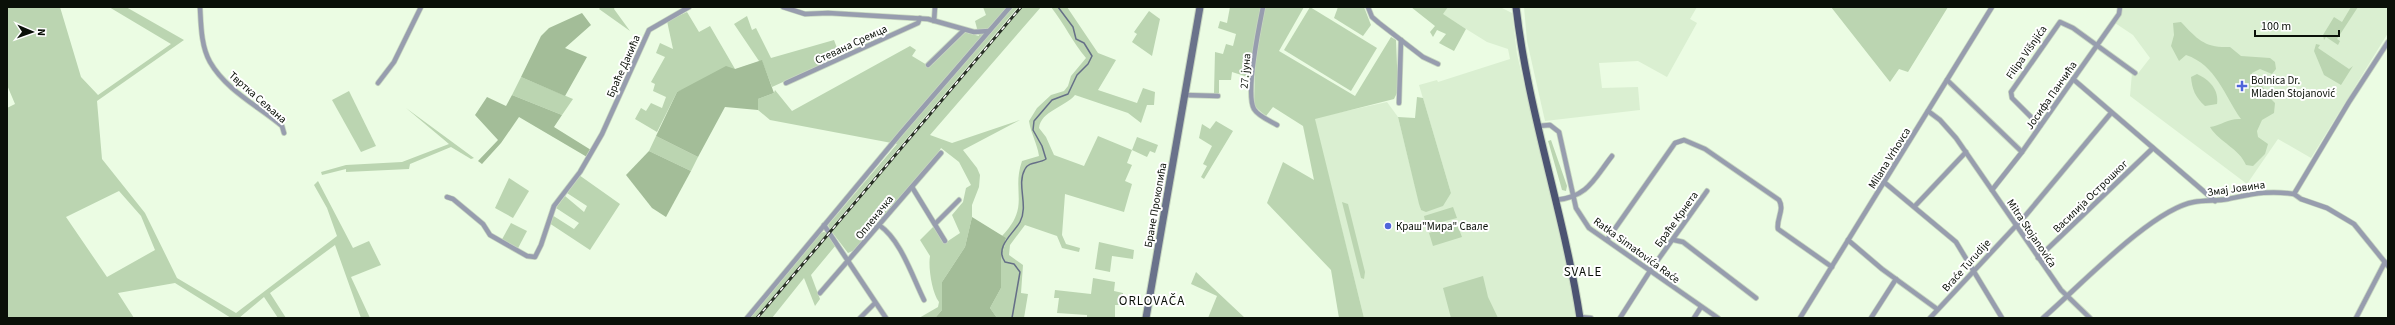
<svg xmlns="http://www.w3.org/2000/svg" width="2395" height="325" viewBox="0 0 2395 325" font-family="'Source Sans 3',sans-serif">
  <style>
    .built { fill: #daefd1 }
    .green { fill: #bbd5b1; fill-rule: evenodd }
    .forest { fill: #a3bd98 }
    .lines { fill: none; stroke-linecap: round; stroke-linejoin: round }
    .stream { stroke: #656f87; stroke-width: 1.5 }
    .street-casing { stroke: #c7d6c0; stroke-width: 6 }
    .secondary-casing { stroke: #c7d6c0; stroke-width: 9 }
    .primary-casing { stroke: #c7d6c0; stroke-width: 9 }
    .street { stroke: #979dae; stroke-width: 4.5 }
    .secondary { stroke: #6a728b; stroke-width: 7 }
    .primary { stroke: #4c5472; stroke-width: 7 }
    .rail-casing { stroke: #283025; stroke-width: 3 }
    .rail { stroke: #fff; stroke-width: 1.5; stroke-dasharray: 4.5; stroke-linecap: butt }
    .poi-dot { fill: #5065da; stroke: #fff; stroke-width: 1.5 }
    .labels { text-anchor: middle; stroke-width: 4; stroke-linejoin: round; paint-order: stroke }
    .street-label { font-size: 11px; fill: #0a1008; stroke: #fff }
    .poi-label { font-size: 11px; fill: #0a1008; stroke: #fff; text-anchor: start }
    .quarter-label { font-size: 13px; letter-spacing: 1px; fill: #0a1008; stroke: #fff }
  </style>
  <rect width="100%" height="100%" fill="#ebfce3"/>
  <g class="built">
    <polygon points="1448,7 1500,7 1512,13 1517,54 1565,259 1577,318 1364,318 1314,118 1387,102 1398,117 1421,210 1451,193 1419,85 1437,80 1438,82 1510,59 1508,49 1487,42 1442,14"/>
    <polygon points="1524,7 1697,7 1690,19 1697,23 1667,77 1638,61 1599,63 1602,88 1638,87 1640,110 1545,121 1527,41"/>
    <polygon points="2122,7 2388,7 2388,33 2311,158 2278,139 2247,184 2130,96 2132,73 2136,76 2150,58 2133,35 2115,23 2122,12"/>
  </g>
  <g class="green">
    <path d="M7,7h53l21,70 17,18 73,-51 -62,-37h17l58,33 -87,61 5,58 43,54 32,65 59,35 101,-77 -10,-28 -13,-23 4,-4 35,67 16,-7 12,24 -30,12 19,41h-9l-26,-73 -65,48 16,25h-8l-14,-21 -25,21h-8l-56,-35 -57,10 16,25h-127v-210l8,-4 -8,-19zM119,191l22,25 14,34 -48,27 -41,-60z"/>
    <polygon points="601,7 615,7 614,9 630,31 599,9"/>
    <polygon points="983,7 1018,7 830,229 828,225 897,144 770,120 758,110 758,99 774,93 775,90 792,111 910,46 916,50 912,56 927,65 960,31 979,36 975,21 986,15"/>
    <path d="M1022,7h19l-111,128 22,8 68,-23 -57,30 14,18 3,7 -1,12 -7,18v12l-7,30 -23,35v28l-7,8h-16l19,-11 1,-5c-7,-9 -11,-35 -9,-46l-10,-16 15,-15 10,18 15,-10 -8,-18 11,-13 3,-14 5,-3 -12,-23 -18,-14 -6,10 -51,58 -27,33 -9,4 -16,-21z"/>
    <path d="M1051,7h16l31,46 18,7 -18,30 39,13 6,-15 12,4 -1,13h-7l-6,18 -13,-10 -53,-18c-10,12 -34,16 -36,33l7,9 8,18 30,11 14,-30 34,14 5,-13 21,8 -3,8 -5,-2 -3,6 -15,-7 -5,13 5,2 -7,16 7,3 -8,28 -59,-18 -3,41 4,9 14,4 -1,4 -17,-4 -5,-12 -32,-11 -15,20 -1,10 14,10 -2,28 7,1 -4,24h-27l-7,-10 11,-20v-28l5,-21 -4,-3c29,-30 9,-44 20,-75l17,-5c-2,-13 -8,-22 -10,-35l8,-13 14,-13 13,-4 4,-5 3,-10 15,-18c-14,-17 -21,-33 -35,-51z"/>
    <polygon points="1230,7 1262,7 1251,78 1232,72 1231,80 1219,80 1219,93 1214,93 1215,52 1223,54 1226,44 1233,46 1236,34 1218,28 1220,21 1227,23"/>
    <polygon points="1265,7 1304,7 1279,51 1355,96 1391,37 1396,40 1398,91 1394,99 1315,119 1364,318 1339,318 1331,270 1267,203 1283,162 1314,180 1303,126 1273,107 1266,116 1254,106 1255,64"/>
    <polygon points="1310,7 1377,48 1351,91 1284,50"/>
    <polygon points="1338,7 1364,7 1371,25 1363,36 1334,18"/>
    <polygon points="1411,7 1448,7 1443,14 1466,29 1454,51 1439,43 1446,34 1437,30 1433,37 1430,32 1435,26"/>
    <polygon points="1831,7 1948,7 1908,72 1899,69 1890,82"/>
    <polygon points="2351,7 2358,7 2337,39 2340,41 2338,45 2326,37 2324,40 2323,35 2334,17 2342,22"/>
    <polygon points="1149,11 1160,19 1152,56 1132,42 1137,34 1134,32"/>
    <polygon points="687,12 699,32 710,26 735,69 677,92 657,132 635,119 641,108 646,111 651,103 662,108 666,97 653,91 655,84 651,82 665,57 656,53 660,43 673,49 667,21"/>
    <polygon points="747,16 752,30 756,28 771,58 834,40 840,56 772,87 762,61 759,61 734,24"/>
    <path d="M2181,22c17,18 24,26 49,25l11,9 29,2 5,4 1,7 -4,5 -12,-5 -8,4 -1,8 11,4 5,10 8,8 -1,10 -12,7 -5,11 1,6 10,7 -3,10 -12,12 -7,-1c-7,-17 -26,-22 -36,-38 12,-2 19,-9 31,-8 -17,-24 -25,-54 -55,-64l-7,6 -8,-15 3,-11 -1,-12z"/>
    <polygon points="2316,44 2320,45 2318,48 2349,69 2353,66 2341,85 2324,75 2314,51"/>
    <path d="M2197,74c13,6 22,16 20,30l-12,2c-10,-9 -13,-17 -14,-29z"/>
    <polygon points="521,77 573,99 562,115 512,95"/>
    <polygon points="349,91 376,146 361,152 332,100"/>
    <polygon points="1417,97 1423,98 1451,193 1443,206 1426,212 1421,210 1419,204 1398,117 1415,118"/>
    <polygon points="406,108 474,158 471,159 451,147 410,164 409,169 346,172 346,169 322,175 321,172 346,165 402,162 449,144"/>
    <polygon points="1216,121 1233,131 1204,179 1201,177 1207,166 1203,164 1212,146 1199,138 1202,124 1210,129"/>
    <polygon points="656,136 698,157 691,171 649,151"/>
    <polygon points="1551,140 1567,186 1566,191 1562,190 1549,144 1548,141"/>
    <polygon points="579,175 620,204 590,250 549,223 552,215 574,229 579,223 556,208 565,196 584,212 587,206 567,193"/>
    <polygon points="509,178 529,191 513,218 495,208"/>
    <polygon points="1342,202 1348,204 1365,272 1364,279 1361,278"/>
    <polygon points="1453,207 1457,218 1426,226 1424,216"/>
    <polygon points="511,223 527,231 516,252 500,243"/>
    <polygon points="1457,224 1462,237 1433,246 1429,233"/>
    <polygon points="824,232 827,233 755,318 750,318 820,233"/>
    <polygon points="829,235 836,245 811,275 820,299 815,306 804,278 772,318 759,318"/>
    <polygon points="1099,242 1134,250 1133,259 1112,256 1110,272 1095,269"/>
    <polygon points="1196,272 1245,318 1208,318 1217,296 1191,284"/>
    <polygon points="1483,276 1488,297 1498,318 1451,318 1443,288"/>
    <polygon points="1093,278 1115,282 1114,291 1123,293 1122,305 1115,305 1115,318 1087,318 1087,315 1057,313 1059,298 1054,298 1055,290 1091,294"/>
  </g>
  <g class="forest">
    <polygon points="582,13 591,25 565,48 587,57 565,96 521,77 541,36 549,28"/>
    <polygon points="762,60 774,93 758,99 758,110 725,107 698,157 656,136 677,92 726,66 735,69"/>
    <polygon points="512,95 562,115 554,127 591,150 587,157 519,117 501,143 482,164 478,161 498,140 475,115 487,97 506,106"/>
    <polygon points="649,151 691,171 666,217 652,208 626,175"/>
    <polygon points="972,217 1006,238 1001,260 1001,288 990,308 997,318 935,318 942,310 942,282 965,247"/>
  </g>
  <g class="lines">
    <path class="stream" d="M1012,318l8,-46 -6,-8 -9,-2c-11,-15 9,-29 15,-40 9,-17 -4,-37 5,-53 4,-8 14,-5 21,-10l-4,-13 -9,-16 1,-9 18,-21 16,-6 9,-19 11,-11 4,-8 -8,-13 -8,-4 -3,-12 -15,-20"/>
    <g class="street-casing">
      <g id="street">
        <path d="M200,7c1,18 1,39 10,55 16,28 48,44 72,64l2,7"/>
        <polyline points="783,7 805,14 828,13 928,19 974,32 989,31"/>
        <path d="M1263,7c-4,20 -18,86 -9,102 4,7 16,12 23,16"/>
        <polyline points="1368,7 1372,17 1379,23 1423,57 1438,64"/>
        <polyline points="934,21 935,7"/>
        <polyline points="928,65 964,30"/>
        <polyline points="2073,79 2215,201"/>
        <polyline points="1947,80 2022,152"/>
        <polyline points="378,83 394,62 421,7"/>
        <polyline points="786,83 918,23 920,18"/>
        <polyline points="1184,95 1218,96"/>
        <polyline points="1399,103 1401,40"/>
        <polyline points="1928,111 1940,120 1956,138 2061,290 2090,318"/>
        <polyline points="1538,126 1550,125 1559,132 1576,208 1589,228 1718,318"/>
        <polyline points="2040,126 2012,98 2011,92 2060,22 2073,28 2135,73"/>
        <polyline points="1884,182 1956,242 2002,318"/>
        <polyline points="912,187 945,241"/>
        <polyline points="1992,190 2022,152 2119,14 2120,7"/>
        <polyline points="2294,194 2301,199 2327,208 2354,224 2388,266"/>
        <polyline points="447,197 453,199 483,224 490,235 527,256 535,257 541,245 554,206 580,172 602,134 649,30 689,7"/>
        <path d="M1556,200c32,-3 38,-21 56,-44"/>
        <polyline points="1915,206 1966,152"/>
        <polyline points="935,224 959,200"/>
        <polyline points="824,225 886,318"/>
        <path d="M879,225c22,15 33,51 45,75"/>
        <path d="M1607,240l68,-97 9,-3 21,9 74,51c6,10 -3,19 -1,29l54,38"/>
        <polyline points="1674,240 1683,242 1756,298"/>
        <polyline points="1848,240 1882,269 1937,309"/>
        <polyline points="2038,258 2153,148"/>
        <polyline points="820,293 941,153"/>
        <polyline points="1580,317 1591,318"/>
        <polyline points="747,318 901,133 1010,7"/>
        <polyline points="860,318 875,303"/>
        <polyline points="1620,318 1650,271 1707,191"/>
        <polyline points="1694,318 1701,307"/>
        <polyline points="1800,318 1992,7"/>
        <polyline points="1871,318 1896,279"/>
        <polyline points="1930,318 2026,215 2111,113"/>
        <path d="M2043,318c35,-30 109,-109 151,-116 11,-2 23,-1 34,-3 25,-5 40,-9 66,-5l55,-92 39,-60"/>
        <polyline points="2356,318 2385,262"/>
      </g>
    </g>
    <g class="secondary-casing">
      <polyline id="secondary" points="1146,318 1200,7"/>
    </g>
    <g class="primary-casing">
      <path id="primary" d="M1516,7c12,105 48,206 64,311"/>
    </g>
    <use href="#street" class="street"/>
    <use href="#secondary" class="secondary"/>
    <use href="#primary" class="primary"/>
    <g class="rail-casing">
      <polyline id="rail" points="757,318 1021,7"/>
    </g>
    <use href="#rail" class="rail"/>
  </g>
  <g class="poi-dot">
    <path d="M2240 80h4v4h4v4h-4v4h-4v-4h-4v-4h4z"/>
    <circle cx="1388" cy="226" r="4"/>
  </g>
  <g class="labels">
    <g class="street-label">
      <text transform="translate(851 44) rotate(-25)" y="4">Стевана Сремца</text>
      <text transform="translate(2026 52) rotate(-55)" y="4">Filipa Višnjića</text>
      <text transform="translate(623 66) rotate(-66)" y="4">Браће Дакића</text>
      <text transform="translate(1245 71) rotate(-85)" y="4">27. јуна</text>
      <text transform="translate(2051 95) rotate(-55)" y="4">Јосифа Панчића</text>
      <text transform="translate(258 97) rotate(41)" y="4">Твртка Сељана</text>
      <text transform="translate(1889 158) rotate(-58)" y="4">Milana Vrhovca</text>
      <text transform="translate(2236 188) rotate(-8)" y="4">Змај Јовина</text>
      <text transform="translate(2090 196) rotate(-44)" y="4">Василија Острошког</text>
      <text transform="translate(1155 205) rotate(-80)" y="4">Бране Прокопића</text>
      <text transform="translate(874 217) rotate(-51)" y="4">Опленачка</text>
      <text transform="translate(1676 219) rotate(-54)" y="4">Браће Крнета</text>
      <text transform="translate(2032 233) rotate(56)" y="4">Mitra Stojanovića</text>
      <text transform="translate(1637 250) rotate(36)" y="4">Ratka Simatovića Raće</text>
      <text transform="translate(1966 265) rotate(-48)" y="4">Braće Turudije</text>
    </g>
    <g class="poi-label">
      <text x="2251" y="84">Bolnica Dr.<tspan x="2251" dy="13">Mladen Stojanović</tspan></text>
      <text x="1396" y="230">Краш"Мира" Свале</text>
    </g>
    <g class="quarter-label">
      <text x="1583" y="276">SVALE</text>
      <text x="1152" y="305">ORLOVAČA</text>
    </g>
  </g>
  <rect width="2395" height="325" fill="none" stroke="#0a1008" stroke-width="16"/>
  <g transform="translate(32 32) rotate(92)" stroke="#ffffff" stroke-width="3" paint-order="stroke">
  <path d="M0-3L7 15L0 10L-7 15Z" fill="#0a1008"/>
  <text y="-6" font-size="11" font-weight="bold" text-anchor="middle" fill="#0a1008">N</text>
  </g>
  <path d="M2255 30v6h84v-6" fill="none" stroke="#0a1008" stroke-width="2"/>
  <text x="2261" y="30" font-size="12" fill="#0a1008" stroke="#ffffff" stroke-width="3" paint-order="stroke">100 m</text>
</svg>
